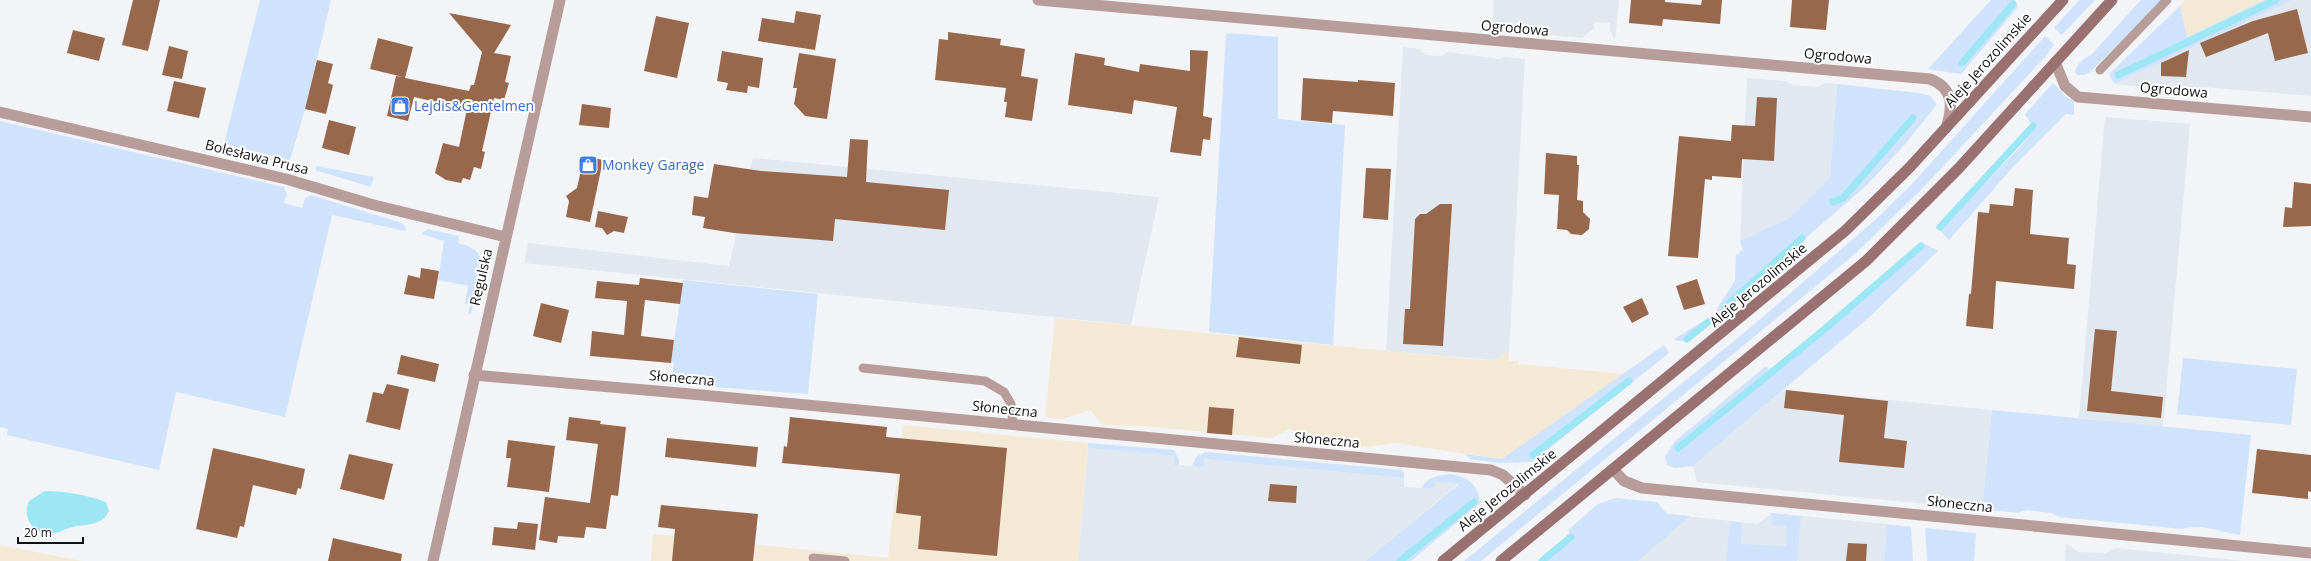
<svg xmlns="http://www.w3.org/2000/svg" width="2311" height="561" viewBox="0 0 2311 561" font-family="'Open Sans',sans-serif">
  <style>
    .built { fill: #e2e8f0 }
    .industrial { fill: #f3e9d4 }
    .green { fill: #d0e3fd }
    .water { fill: #9de6f3 }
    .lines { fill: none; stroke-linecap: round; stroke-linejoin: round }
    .stream { stroke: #9de6f3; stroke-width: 7 }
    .building { fill: #98684c }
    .service { stroke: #b89c9a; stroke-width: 9 }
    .minor { stroke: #b89c9a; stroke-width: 11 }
    .tertiary { stroke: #b89c9a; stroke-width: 11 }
    .secondary { stroke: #997170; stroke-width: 11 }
    .labels { text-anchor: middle; stroke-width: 4; stroke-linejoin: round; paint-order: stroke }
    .street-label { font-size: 14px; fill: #101112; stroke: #fff }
    .shop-label { font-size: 14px; fill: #366cbe; stroke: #fff; text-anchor: start }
  </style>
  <rect width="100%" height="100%" fill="#f2f4f7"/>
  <g class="built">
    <polygon points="1494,0 1619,0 1615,41 1610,30 1610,23 1594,22 1594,28 1582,38 1492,30"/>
    <polygon points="2292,0 2311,0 2311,96 2203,87 2185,91 2114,84"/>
    <polygon points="1403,47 1420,49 1425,55 1442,56 1447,52 1500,59 1504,57 1525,59 1509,352 1494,360 1386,351"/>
    <polygon points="1747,78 1786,81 1793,85 1817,87 1826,83 1837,84 1830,177 1791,217 1740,241"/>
    <polygon points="2105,117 2190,124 2163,427 2079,418"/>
    <polygon points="753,158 1159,197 1131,325 524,263 528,243 729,266"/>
    <polygon points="1784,390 1992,410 1982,509 1972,508 1965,502 1948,501 1939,505 1697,482 1693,466"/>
    <polygon points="1088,448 1174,456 1174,464 1179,465 1203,467 1203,459 1404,478 1404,487 1422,488 1433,489 1434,481 1459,483 1365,561 1078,561"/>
    <polygon points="1771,513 1887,524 1884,561 1577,561 1667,514 1758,524"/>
    <polygon points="2066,543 2079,552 2105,553 2116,548 2243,561 2065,561"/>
  </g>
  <g class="industrial">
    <polygon points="2185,0 2264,0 2186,37 2180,6"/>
    <polygon points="1055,318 1480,360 1494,360 1509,352 1509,362 1518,360 1519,364 1623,374 1502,459 1394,443 1368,447 1312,442 1298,432 1289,429 1272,438 1142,426 1103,425 1090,410 1063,419 1045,417"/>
    <polygon points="903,425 1088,443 1078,561 651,561 653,534 888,558"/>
    <polygon points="0,545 82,561 0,561"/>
  </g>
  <g class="green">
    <polygon points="260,0 331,0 305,109 290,160 224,144"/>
    <polygon points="1991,0 2014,0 2018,7 1961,74 1928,69"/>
    <polygon points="2079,0 2095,0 2062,35 2054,28"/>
    <path d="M2141,0h23l-74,72 -5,3h-8l-2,-3c1,-8 9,-14 16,-17z"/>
    <polygon points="2264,0 2292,0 2114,84 2109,74 2180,6 2187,37"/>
    <polygon points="2021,16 2028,23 1982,73 1982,60"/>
    <polygon points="1226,33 1278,37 1278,119 1345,125 1333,345 1209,332"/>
    <polygon points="2045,36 2054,44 2046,56 1923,188 1855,254 1481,561 1464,561 1751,327 1875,220 1912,184"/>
    <polygon points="2053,83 2066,97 2074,101 2074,115 2066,114 2014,166 1949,240 1940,230 2020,147 2036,127 2030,123 2025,114"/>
    <polygon points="1837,84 1919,93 1930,96 1937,104 1906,143 1867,185 1687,341 1677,341 1674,339 1712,316 1735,281 1736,255 1743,250 1740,241 1791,217 1830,177"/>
    <polygon points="0,121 284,187 287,194 284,203 302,208 305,198 311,195 402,223 406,229 405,231 332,215 285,417 176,392 159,470 7,435 8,429 0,427"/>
    <polygon points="317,166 374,177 371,187 315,170"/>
    <path d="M428,229l31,7 -1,7c12,3 23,7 24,22l-11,49 -3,-1 2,-8 -5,-1 3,-18 -30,-6 6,-39 -23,-7z"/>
    <polygon points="1925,244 1938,251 1865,321 1693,466 1674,468 1667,465 1665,457 1674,442 1766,366 1769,370 1677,445 1681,449 1813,342"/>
    <polygon points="683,280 818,294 808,394 671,384 674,363 671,362"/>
    <polygon points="1664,345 1669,353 1532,462 1498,463 1470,459 1465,454 1502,459"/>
    <polygon points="2183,358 2297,369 2291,425 2177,414"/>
    <path d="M1992,410l259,25 -11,100c-19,-2 -38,-12 -58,-6l-123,-12 -7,-4 -26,-3 -8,3 -36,-4z"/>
    <polygon points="1088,443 1174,450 1179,460 1179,465 1174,465 1174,456 1088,448"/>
    <polygon points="1206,452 1402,470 1404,473 1404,478 1204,459 1203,467 1192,466 1196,457"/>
    <path d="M1451,474c17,3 28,11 29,29l-69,58h-46l94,-77 -24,-3 -1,8 -12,-1c4,-11 18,-13 29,-14z"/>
    <polygon points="1615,498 1657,502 1667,514 1690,516 1638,561 1547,561 1574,539 1568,530 1598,504"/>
    <polygon points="1771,513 1801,516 1797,561 1726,561 1730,521 1742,523 1741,544 1786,546 1787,526 1772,525"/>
    <polygon points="1887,524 1911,527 1913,561 1884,561"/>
    <polygon points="1925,528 1976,533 1974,561 1927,561"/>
  </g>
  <path class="water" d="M45,491c20,0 42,4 61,11l3,9c-8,17 -25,12 -40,17 -5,1 -9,5 -14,5 -20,3 -34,-13 -26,-32z"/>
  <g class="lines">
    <g class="stream">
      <polyline points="1962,63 2013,4"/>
      <polyline points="2118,75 2276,0"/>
      <polyline points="1833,202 1843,198 1913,118"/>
      <polyline points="1940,227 2033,126"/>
      <polyline points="1725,307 1802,238"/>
      <polyline points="1687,339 1708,322"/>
      <polyline points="1678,448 1820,333 1921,246"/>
      <polyline points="1533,455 1629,381"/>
      <polyline points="1400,561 1474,502"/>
      <polyline points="1542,561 1571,537"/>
    </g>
  </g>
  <g class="building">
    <polygon points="133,0 160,0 148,51 122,45"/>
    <polygon points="1631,0 1665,0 1665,2 1701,5 1702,0 1722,0 1720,24 1663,19 1662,26 1629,23"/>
    <polygon points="1792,0 1829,0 1826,30 1790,27"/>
    <polygon points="2297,9 2308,53 2275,61 2268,33 2206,57 2200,43 2253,21"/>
    <polygon points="796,11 821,15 815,50 758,41 762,18 794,23"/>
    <polygon points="449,13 511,25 494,53 511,56 505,82 509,83 504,100 494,98 482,151 485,152 481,169 474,167 470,180 463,178 461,183 446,180 435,173 443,143 459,147 467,109 414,97 408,121 387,116 396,76 403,77 370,69 378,38 413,47 405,78 469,91 471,85 474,85 482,52"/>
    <polygon points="656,16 689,23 677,78 644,71"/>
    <polygon points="73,30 105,38 99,61 67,53"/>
    <polygon points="948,32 1001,39 1000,45 1025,49 1021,76 1038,79 1032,121 1005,117 1007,102 1004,102 1006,88 935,80 939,39 948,40"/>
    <polygon points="169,46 188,51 182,79 162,75"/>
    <polygon points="1190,50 1208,51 1203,116 1212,118 1210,140 1203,139 1201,156 1170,152 1177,107 1134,100 1132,114 1068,105 1075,53 1105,58 1104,65 1139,72 1140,64 1190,71"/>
    <polygon points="2189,50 2186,77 2161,76 2161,63"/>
    <polygon points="722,51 763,58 759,88 748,86 747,93 726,90 728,83 717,81"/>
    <polygon points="799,53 836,59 827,119 805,116 794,104 797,88 793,88"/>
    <polygon points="317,60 333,64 328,83 333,85 326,114 305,109"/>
    <polygon points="1303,78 1358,82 1358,80 1395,83 1393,116 1333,111 1332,123 1301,120"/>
    <polygon points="174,81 206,88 199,118 167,111"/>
    <polygon points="1757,97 1777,98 1774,161 1742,159 1741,178 1712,176 1712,180 1705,179 1698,258 1668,256 1679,136 1731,141 1732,125 1755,126"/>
    <polygon points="582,104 611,108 609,128 579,125"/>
    <polygon points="329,120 356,127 349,155 322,148"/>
    <polygon points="850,139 868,140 866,182 949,190 945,230 835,219 833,241 734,233 703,228 705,217 692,215 694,196 708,198 714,164 761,171 847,177"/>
    <polygon points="1546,153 1577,156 1577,165 1579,165 1577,200 1583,201 1583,212 1590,219 1589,229 1582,235 1571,234 1567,230 1557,229 1559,195 1544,194"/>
    <polygon points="584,156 603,160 590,222 566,217 569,201 566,196 577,188"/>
    <polygon points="1366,168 1391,169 1388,220 1363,218"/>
    <polygon points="2294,182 2311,184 2311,226 2283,227 2285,207 2292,208"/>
    <polygon points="2015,188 2033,190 2030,234 2069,238 2067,264 2076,265 2074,289 1996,281 1993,329 1966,326 1969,294 1971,294 1978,212 1989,213 1990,204 2013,206"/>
    <polygon points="1440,204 1452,204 1443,346 1403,344 1405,309 1410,309 1415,219 1420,214 1426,214"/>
    <polygon points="598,211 628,217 624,233 614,231 607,235 602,228 595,227"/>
    <polygon points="421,268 439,271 434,299 404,294 408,275 420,278"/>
    <polygon points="640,278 683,283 680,304 645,300 641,336 674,340 671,363 590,356 592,331 624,335 627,301 595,298 597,281 639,285"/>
    <polygon points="1697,279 1705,304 1684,310 1676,286"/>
    <polygon points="1642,298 1649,314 1632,323 1623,307"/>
    <polygon points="541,303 569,310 561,343 533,336"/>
    <polygon points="2095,329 2117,331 2111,391 2163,397 2161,418 2087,411"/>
    <polygon points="1239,337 1302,345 1300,364 1236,357"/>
    <polygon points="401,355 439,364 435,382 397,374"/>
    <polygon points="387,384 409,389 400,430 366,422 373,392 383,394"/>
    <polygon points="1786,390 1888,401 1884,438 1907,441 1904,468 1839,462 1844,415 1784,408"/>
    <polygon points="1209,407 1234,409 1232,435 1207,433"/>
    <polygon points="569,417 601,421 600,424 626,427 618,496 611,495 606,529 586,527 584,538 558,536 557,543 539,540 545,497 590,503 598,444 566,440"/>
    <polygon points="790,417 887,427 886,437 1007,448 997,556 918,549 921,516 896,513 900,474 782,463 784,446 787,447"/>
    <polygon points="667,438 758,447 756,467 665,457"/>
    <polygon points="508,440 555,446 549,492 507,487 511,458 506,458"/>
    <polygon points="213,448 305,469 301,489 298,488 296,495 253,485 244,527 240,526 237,538 196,529"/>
    <polygon points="2257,449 2311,455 2311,492 2308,491 2308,499 2252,493"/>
    <polygon points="349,454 393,464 384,500 340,489"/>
    <polygon points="1270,484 1297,486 1296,503 1268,501"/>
    <polygon points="661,505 758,514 753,561 672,561 675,529 658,527"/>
    <polygon points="518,522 538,524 535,550 492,545 494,527 517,529"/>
    <polygon points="333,538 402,554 401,561 328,561"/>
    <polygon points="1848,543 1867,544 1866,561 1846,561"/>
  </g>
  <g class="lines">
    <g class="service">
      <polyline points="2100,70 2167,0"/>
      <polyline points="863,368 985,381 1004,392 1011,404 1013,425"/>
      <polyline points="813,558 845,561"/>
    </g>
    <g class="minor">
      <path d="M1038,0l892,79c24,9 23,28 16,49"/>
      <polyline points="2055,62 2065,86 2078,97 2311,117"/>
      <polyline points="0,112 286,179 374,205 506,237"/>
      <polyline points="474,375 691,394 1491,470 1503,475 1525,495"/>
      <polyline points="1613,469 1624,481 1642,488 2311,553"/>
    </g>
    <polyline class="tertiary" points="433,561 560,0"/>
    <g class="secondary">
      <polyline points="1443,561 1845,231 1910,167 2063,0"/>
      <polyline points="1501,561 1866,261 1959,168 2112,0"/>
    </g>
  </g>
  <defs>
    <g id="shop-square" transform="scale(1)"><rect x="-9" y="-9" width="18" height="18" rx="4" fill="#3f7fe0" stroke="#fff"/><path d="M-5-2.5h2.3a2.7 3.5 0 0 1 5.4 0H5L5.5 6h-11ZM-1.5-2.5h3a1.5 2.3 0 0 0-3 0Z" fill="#fff"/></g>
  </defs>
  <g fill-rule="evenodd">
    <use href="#shop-square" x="400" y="106"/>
    <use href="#shop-square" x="588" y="165"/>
  </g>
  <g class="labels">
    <g class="street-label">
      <text transform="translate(1515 28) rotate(5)" y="5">Ogrodowa</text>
      <text transform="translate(1838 56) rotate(5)" y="5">Ogrodowa</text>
      <text transform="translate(1988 60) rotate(-48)" y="5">Aleje Jerozolimskie</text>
      <text transform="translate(2174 90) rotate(5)" y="5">Ogrodowa</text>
      <text transform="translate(257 157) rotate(14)" y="5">Bolesława Prusa</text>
      <text transform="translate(481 277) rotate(-77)" y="5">Regulska</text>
      <text transform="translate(1758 285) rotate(-40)" y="5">Aleje Jerozolimskie</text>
      <text transform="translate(682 378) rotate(5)" y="5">Słoneczna</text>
      <text transform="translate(1005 409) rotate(6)" y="5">Słoneczna</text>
      <text transform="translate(1327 440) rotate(5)" y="5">Słoneczna</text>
      <text transform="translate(1507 490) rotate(-39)" y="5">Aleje Jerozolimskie</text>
      <text transform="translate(1960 504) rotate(6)" y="5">Słoneczna</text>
    </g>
    <g class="shop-label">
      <text x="414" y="111">Lejdis&amp;Gentelmen</text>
      <text x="602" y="170">Monkey Garage</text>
    </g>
  </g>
  <path d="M18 537v6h65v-6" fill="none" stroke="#101112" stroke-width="2"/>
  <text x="24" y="537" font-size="12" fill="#101112" stroke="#ffffff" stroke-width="3" paint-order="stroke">20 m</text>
</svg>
